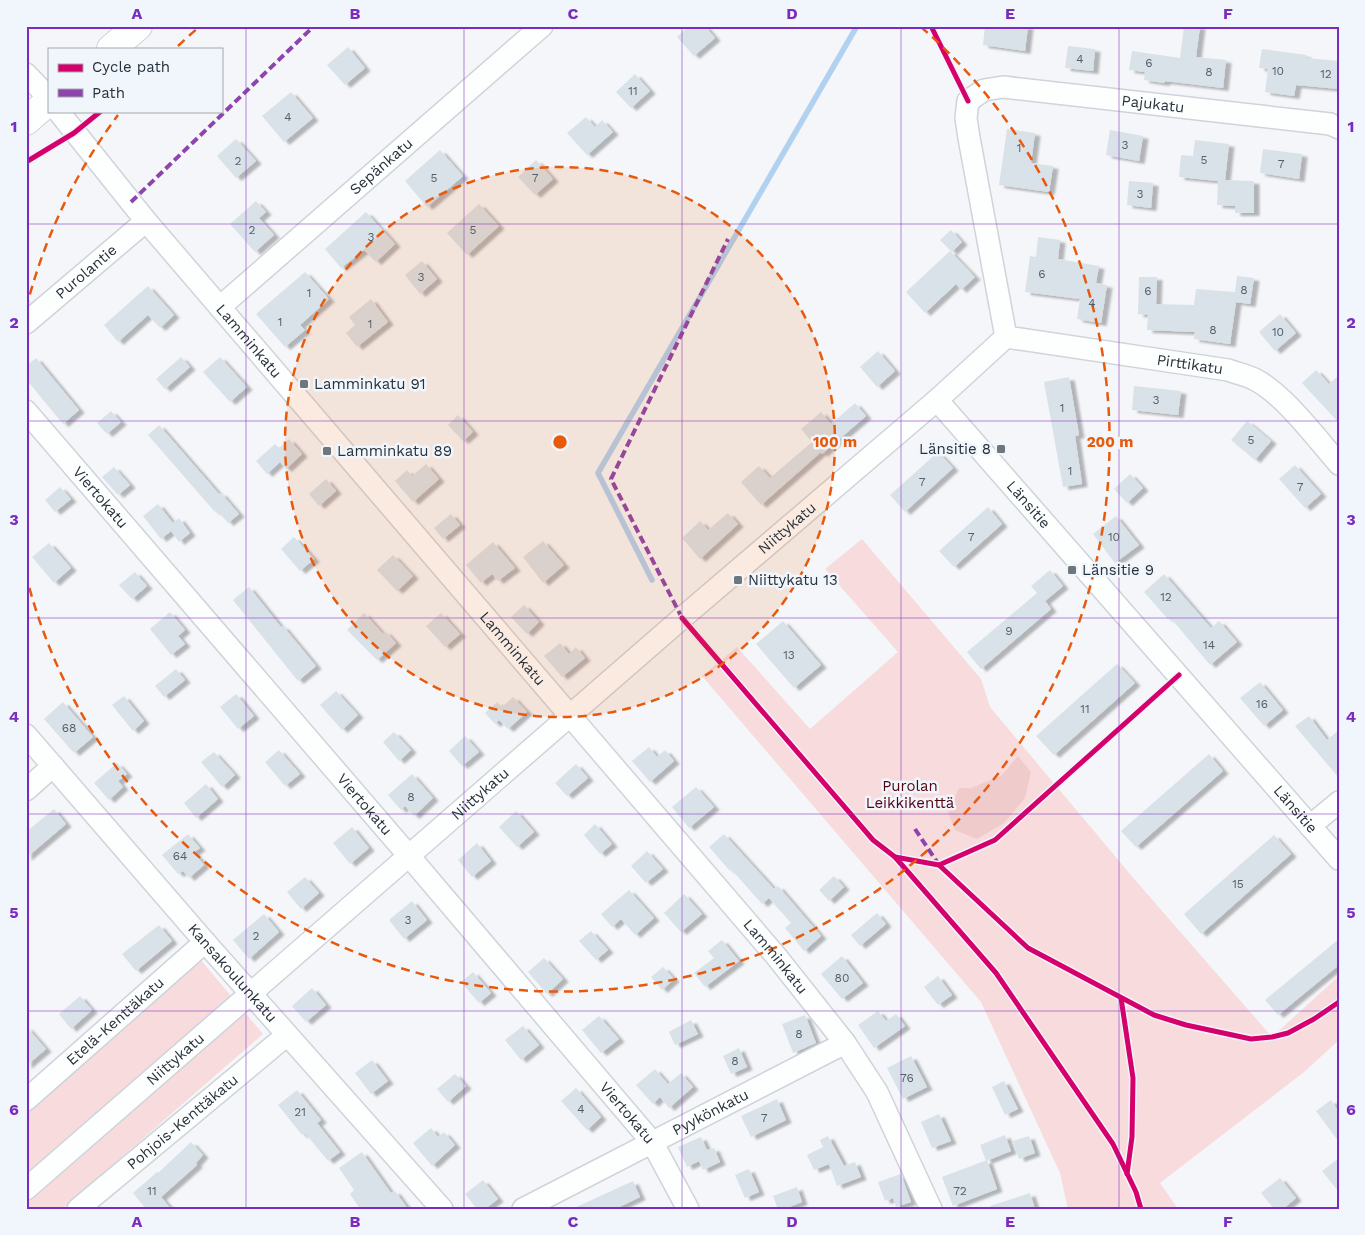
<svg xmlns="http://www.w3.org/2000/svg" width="1365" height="1235" viewBox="0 0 1365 1235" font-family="'Work Sans',sans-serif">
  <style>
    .green { fill: #f8dbdc }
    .forest { fill: #f0cbcc }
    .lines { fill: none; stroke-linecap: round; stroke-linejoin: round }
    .stream { stroke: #b1d1f1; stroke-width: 5.5 }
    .building { fill: #d9e2e9; filter: url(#shadow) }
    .minor-casing { stroke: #ced4da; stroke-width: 24 }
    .primary-casing { stroke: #ced4da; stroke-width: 30 }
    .minor { stroke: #fdfefe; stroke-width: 21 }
    .primary { stroke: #fdfefe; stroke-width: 28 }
    .quiet { stroke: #8e44ad; stroke-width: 4; stroke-dasharray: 8 4; stroke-linecap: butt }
    .cycleway-casing { stroke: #f1f6fc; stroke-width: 8 }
    .cycleway { stroke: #d6006c; stroke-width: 5 }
    .grid { fill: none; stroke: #7b2cbf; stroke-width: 1; stroke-opacity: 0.55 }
    .ring { fill: none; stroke: #e8590c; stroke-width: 2.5; stroke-dasharray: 9 6 }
    .poi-dot { fill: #6f777e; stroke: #f1f6fc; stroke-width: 2 }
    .labels { text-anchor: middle; stroke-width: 5; stroke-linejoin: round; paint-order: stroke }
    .number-label { font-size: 12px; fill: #555f68 }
    .street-label { font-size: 15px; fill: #28323c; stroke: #f1f6fc }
    .poi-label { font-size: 15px; fill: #28323c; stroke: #f1f6fc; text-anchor: start }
    .park-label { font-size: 15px; fill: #530312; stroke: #f1f6fc }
    .centre { fill: #e8590c; stroke: #f1f6fc; stroke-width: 2.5 }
    .ring-label { font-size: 15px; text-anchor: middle; font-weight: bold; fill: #e8590c; stroke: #f1f6fc; stroke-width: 5; stroke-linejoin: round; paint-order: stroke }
    .neatline { fill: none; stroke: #7b2cbf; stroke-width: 2 }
    .grid-label { font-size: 16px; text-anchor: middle; font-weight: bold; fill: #7b2cbf }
  </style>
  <defs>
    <filter id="shadow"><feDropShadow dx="5.5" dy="3" stdDeviation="1" flood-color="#0004"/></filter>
  </defs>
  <rect width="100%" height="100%" fill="#f4f6f9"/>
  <g class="green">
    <polygon points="862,539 981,679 990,707 1135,880 1272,1037 1339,976 1339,1040 1304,1072 1160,1183 1178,1209 1068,1209 1060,1173 981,1002 702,676 737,647 810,729 898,652 825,569"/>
    <polygon points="199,958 263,1034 62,1209 26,1209 26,1112"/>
  </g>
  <polygon class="forest" points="1018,756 1031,772 1025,798 1004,823 977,839 955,830 948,813 959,788 971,788 1001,776"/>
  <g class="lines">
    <polyline class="stream" points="652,580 598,473 857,26"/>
  </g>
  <g class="building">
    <polygon points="689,26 705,26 715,38 694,56 677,37"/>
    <polygon points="985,26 1028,26 1025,51 983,45"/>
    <polygon points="1184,26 1200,26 1196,57 1226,60 1223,88 1165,81 1164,83 1144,80 1145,72 1129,70 1132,51 1180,58"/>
    <polygon points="1068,46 1095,49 1093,71 1065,68"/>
    <polygon points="348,47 365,68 345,85 327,65"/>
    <polygon points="1262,49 1306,55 1306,58 1339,61 1339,89 1296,85 1294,96 1265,92 1268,69 1259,68"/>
    <polygon points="635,74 650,91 631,108 616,92"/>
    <polygon points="291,92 313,118 284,142 262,116"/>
    <polygon points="586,117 595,127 602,120 613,132 587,155 567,133"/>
    <polygon points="1007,129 1035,133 1031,163 1053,166 1049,192 999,185"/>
    <polygon points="1110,130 1143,136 1139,161 1106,155"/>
    <polygon points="236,139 256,161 236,178 217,156"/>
    <polygon points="1195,140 1229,144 1225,180 1254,181 1254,213 1235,213 1235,206 1217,205 1218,181 1179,177 1181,155 1193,156"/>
    <polygon points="1263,149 1302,154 1299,179 1260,173"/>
    <polygon points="440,150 463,176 427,207 405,181"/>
    <polygon points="536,160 553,179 535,195 518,177"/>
    <polygon points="1129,181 1153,183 1151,208 1127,205"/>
    <polygon points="256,201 266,212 259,218 274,235 255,252 230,224"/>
    <polygon points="479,204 499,226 467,255 447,233"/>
    <polygon points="366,212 395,244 376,262 364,250 341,268 325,249"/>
    <polygon points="951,230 962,242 952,252 940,240"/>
    <polygon points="1038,237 1060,240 1058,259 1099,266 1096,283 1107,285 1101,323 1077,319 1080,299 1025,292 1030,256 1036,257"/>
    <polygon points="950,251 975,277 961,290 956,284 925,313 906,292"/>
    <polygon points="422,261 437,279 420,294 405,275"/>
    <polygon points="305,272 329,299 300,325 305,330 285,347 256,314"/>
    <polygon points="1237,276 1254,278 1250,304 1236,302 1230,344 1194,339 1195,332 1147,330 1148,315 1138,314 1139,277 1157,277 1156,304 1194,305 1196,289 1235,292"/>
    <polygon points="148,286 174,315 160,328 148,315 118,342 104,325"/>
    <polygon points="371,299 388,322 357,347 346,333 355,325 349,317"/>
    <polygon points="1280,314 1296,333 1275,351 1259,332"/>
    <polygon points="878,351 895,371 877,387 860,367"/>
    <polygon points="181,357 190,367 165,389 156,379"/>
    <polygon points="220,357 247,387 230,402 203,372"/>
    <polygon points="36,358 79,410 63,424 26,379 26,366"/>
    <polygon points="1316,370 1329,384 1339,375 1339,423 1302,383"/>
    <polygon points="1069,377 1079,435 1075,436 1082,484 1063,487 1044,382"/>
    <polygon points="1134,386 1181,391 1178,415 1132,410"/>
    <polygon points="855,403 866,416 822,454 821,452 761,505 741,482 759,466 770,478 812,442 801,429 821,412 831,424"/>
    <polygon points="111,411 121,422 107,434 97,423"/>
    <polygon points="458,415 473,432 463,441 448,425"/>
    <polygon points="1247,421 1271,441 1255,460 1231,440"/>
    <polygon points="159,425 219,494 221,493 239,514 228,523 217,510 215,512 148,435"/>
    <polygon points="289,439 302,454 286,469 280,462 267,474 256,461 275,444 279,448"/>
    <polygon points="938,452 953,468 905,512 890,495"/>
    <polygon points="426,464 439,479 413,502 395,481 407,470 412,476"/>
    <polygon points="1295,465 1321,494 1305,508 1279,479"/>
    <polygon points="114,467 130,485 118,495 102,477"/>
    <polygon points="1130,474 1143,488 1127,503 1114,489"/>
    <polygon points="326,479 336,491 319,506 309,494"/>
    <polygon points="60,487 71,499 55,512 45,500"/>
    <polygon points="158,504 173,523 179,518 190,533 179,542 171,531 161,539 143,516"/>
    <polygon points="988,507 1002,524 954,567 939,551"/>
    <polygon points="728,513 738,524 700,559 682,538 700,521 708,530"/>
    <polygon points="451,514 460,525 443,539 434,528"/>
    <polygon points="1116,516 1139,545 1115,563 1093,534"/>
    <polygon points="294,537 314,559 300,571 281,549"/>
    <polygon points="543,541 564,565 543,583 523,557"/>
    <polygon points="493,542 515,568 498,581 492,574 481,583 466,565"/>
    <polygon points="49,543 71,568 54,583 32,557"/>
    <polygon points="393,555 413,576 397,591 377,570"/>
    <polygon points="1050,570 1063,586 1045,601 1051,609 981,669 967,652 1037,593 1031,586"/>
    <polygon points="135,572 147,586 132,599 119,585"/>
    <polygon points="1164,574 1211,628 1219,621 1237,642 1210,665 1170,617 1168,619 1144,592"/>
    <polygon points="249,587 281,627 283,626 316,666 298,681 233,600"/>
    <polygon points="524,605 539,622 527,634 511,617"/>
    <polygon points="170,612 185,630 178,636 185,644 171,655 150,629"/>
    <polygon points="364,613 383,634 385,631 396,643 377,660 347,630"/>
    <polygon points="441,613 460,634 445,647 426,626"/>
    <polygon points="783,621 821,665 794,688 756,644"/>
    <polygon points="560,643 569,654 576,647 585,658 562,677 544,656"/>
    <polygon points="1117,664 1135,683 1054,755 1036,736"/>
    <polygon points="176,669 185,680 164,697 155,686"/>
    <polygon points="1260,682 1283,710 1264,726 1240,698"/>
    <polygon points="336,691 358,715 342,730 320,705"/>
    <polygon points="236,694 254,716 238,729 220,707"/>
    <polygon points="124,696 144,721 133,731 112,705"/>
    <polygon points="513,697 527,712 508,729 499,720 495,724 485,713 497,702 502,707"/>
    <polygon points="63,702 93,737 74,753 44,719"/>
    <polygon points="1309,716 1327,740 1339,730 1339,778 1295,726"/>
    <polygon points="394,732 411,750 399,761 383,742"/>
    <polygon points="465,736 479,752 462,766 449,751"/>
    <polygon points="649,747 657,757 665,750 674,761 650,782 632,761"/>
    <polygon points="279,750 300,774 285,786 265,762"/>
    <polygon points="214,752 235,775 222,787 201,762"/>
    <polygon points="1209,754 1223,771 1136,847 1121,831"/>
    <polygon points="117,763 127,774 118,781 123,787 109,800 94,783"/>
    <polygon points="576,764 588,778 567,796 555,783"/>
    <polygon points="412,774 433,798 414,816 405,806 401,810 388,795"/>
    <polygon points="206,784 218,799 196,818 184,803"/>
    <polygon points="696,787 714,807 689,828 672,807"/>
    <polygon points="54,809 66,824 26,858 26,832"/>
    <polygon points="516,811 534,832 517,847 499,827"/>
    <polygon points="595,824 612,844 600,854 584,835"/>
    <polygon points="352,827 369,848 350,864 333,843"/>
    <polygon points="188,834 200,848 194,852 204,865 189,878 183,871 178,874 162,855"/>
    <polygon points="724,834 774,889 778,886 821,936 804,951 785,928 791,923 769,898 762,904 731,869 730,871 709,847"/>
    <polygon points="1274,835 1291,854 1201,934 1184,914"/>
    <polygon points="477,843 491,861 472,877 458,860"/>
    <polygon points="647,851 663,869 646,883 631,866"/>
    <polygon points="834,876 844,887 829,901 819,890"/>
    <polygon points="305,877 319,893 301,909 287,892"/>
    <polygon points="629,890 654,918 635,935 621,919 612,927 601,914"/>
    <polygon points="684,894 702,914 681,932 664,913"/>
    <polygon points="412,901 427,920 404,939 389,920"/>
    <polygon points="877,913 886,924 860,946 851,935"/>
    <polygon points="264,914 279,932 249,959 233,940"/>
    <polygon points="159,925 172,941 136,971 122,954"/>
    <polygon points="591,931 608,950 596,960 579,941"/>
    <polygon points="1339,939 1339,965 1278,1015 1265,1000"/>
    <polygon points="722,940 739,961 705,987 694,973 714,958 708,951"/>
    <polygon points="842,956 863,983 842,999 821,974"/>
    <polygon points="544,958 563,979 547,994 528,972"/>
    <polygon points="663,967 674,979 662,990 651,977"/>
    <polygon points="473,972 491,993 479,1003 461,982"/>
    <polygon points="938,976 952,995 938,1005 924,987"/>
    <polygon points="312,988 326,1005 306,1022 292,1006"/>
    <polygon points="80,996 92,1010 71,1029 59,1014"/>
    <polygon points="878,1011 886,1021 896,1014 905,1026 874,1048 858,1025"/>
    <polygon points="805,1015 816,1043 793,1053 782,1024"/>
    <polygon points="599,1016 619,1039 601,1053 582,1030"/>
    <polygon points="691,1020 698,1034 675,1045 669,1032"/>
    <polygon points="26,1026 46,1049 26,1066"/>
    <polygon points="523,1026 539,1045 521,1060 505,1040"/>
    <polygon points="739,1048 747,1067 731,1074 723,1056"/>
    <polygon points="911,1056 927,1087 903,1099 887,1068"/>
    <polygon points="372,1060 388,1081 371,1094 355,1073"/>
    <polygon points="655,1069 668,1084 681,1073 693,1087 669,1108 660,1097 653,1104 636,1085"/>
    <polygon points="455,1074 466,1086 448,1102 437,1089"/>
    <polygon points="1004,1081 1018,1109 1005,1115 992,1087"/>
    <polygon points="576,1088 601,1117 587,1130 561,1101"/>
    <polygon points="297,1090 321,1120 317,1123 340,1152 328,1161 305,1133 302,1135 278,1105"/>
    <polygon points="777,1099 786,1120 751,1137 741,1116"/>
    <polygon points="1331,1100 1339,1112 1339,1142 1316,1111"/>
    <polygon points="939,1114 951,1141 932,1148 921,1122"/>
    <polygon points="431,1128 438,1137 444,1132 455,1145 432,1166 413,1143"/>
    <polygon points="1005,1135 1011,1151 986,1161 980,1145"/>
    <polygon points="828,1136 844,1166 855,1162 861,1177 837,1186 829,1164 814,1170 807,1155 823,1147 820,1140"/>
    <polygon points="1029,1136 1035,1153 1019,1159 1013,1141"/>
    <polygon points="701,1137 707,1150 714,1148 720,1162 703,1170 699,1161 687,1167 678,1147"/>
    <polygon points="191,1142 203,1155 196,1163 197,1165 161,1197 171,1209 146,1209 133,1193 157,1172 158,1173"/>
    <polygon points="362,1152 391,1193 395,1191 408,1209 360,1209 350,1194 354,1190 339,1168"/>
    <polygon points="1339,1158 1339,1192 1322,1171"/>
    <polygon points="987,1160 997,1189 953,1206 942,1177"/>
    <polygon points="749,1169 759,1192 745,1198 735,1175"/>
    <polygon points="901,1174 911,1202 896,1207 893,1198 885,1201 878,1182"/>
    <polygon points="1280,1178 1296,1198 1283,1209 1274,1209 1261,1193"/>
    <polygon points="483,1180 498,1199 485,1209 477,1209 465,1194"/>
    <polygon points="633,1181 640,1197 615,1209 572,1209"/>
    <polygon points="797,1187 802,1202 784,1209 778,1209 773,1196"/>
    <polygon points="1030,1193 1035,1209 990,1209 990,1206"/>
  </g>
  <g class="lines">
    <g class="minor-casing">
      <g id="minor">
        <polyline points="26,74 49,98"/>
        <path id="s1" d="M58,111l88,110 630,735 69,87 32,49 54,117"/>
        <path id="s2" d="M220,307l322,-281"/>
        <path id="s3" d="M26,323l120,-102"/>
        <path id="s4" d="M1006,337l222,33c8,3 18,5 26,9 29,14 63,60 85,85"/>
        <path id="s5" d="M937,400l402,459"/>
        <path id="s6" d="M26,411l383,445 243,286 36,67"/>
        <path id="s7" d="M26,735l179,207 237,267"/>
        <polyline points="26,790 53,766"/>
        <polyline points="1310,826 1339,802"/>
        <path id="s8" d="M26,1100l179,-158"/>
        <path id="s9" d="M26,1189l656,-571 255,-218 69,-63 -37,-199 -3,-20 2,-17 16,-11 19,-3 327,37 9,4"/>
        <path id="s10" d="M78,1209l209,-174"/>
        <path id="s11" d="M523,1209l322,-166"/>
      </g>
    </g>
    <g class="primary-casing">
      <g id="primary">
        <polyline points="111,49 138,26"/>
        <polyline points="26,121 49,101"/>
      </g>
    </g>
    <use href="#minor" class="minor"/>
    <use href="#primary" class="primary"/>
    <g class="quiet">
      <polyline points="131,202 314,26"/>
      <polyline points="682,618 611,479 728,239"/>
      <polyline points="915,829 939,865"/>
    </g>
    <g class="cycleway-casing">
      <g id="cycleway">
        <polyline points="931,26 968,101"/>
        <polyline points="26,162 74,133 101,111"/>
        <polyline points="682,618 873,840 895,857 996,973 1113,1144 1136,1192 1141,1209"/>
        <polyline points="895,857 939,865 1028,948 1154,1015 1186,1025 1251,1039 1272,1037 1288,1033 1314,1019 1339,1002"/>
        <polyline points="939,865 995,840 1179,675"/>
        <polyline points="1121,998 1133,1078 1132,1137 1127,1174"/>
      </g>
    </g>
    <use href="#cycleway" class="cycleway"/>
  </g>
  <path class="grid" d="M246,26v1183M464,26v1183M682,26v1183M901,26v1183M1119,26v1183M26,224h1313M26,421h1313M26,618h1313M26,814h1313M26,1011h1313"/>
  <circle cx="560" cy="442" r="275" fill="#e8590c" fill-opacity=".12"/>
  <g class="ring">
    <circle cx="560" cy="442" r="275"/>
    <path d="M26 309A550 550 0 0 1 118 115M178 46A550 550 0 0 1 199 27M921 27A550 550 0 1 1 26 575"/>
  </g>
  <g class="poi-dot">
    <rect x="299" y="379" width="10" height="10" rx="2.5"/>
    <rect x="996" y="444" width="10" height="10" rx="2.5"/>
    <rect x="322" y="446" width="10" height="10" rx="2.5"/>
    <rect x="1067" y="565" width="10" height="10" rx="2.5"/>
    <rect x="733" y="575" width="10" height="10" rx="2.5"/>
  </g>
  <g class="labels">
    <g class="number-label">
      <text x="1080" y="63">4</text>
      <text x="1149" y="67">6</text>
      <text x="1278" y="75">10</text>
      <text x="1209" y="76">8</text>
      <text x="1326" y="78">12</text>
      <text x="633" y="95">11</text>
      <text x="288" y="121">4</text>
      <text x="1125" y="149">3</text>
      <text x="1019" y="152">1</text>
      <text x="1204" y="164">5</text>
      <text x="238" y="165">2</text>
      <text x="1281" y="168">7</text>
      <text x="434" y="182">5</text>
      <text x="535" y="182">7</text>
      <text x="1140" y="198">3</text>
      <text x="252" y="234">2</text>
      <text x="473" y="234">5</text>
      <text x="371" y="241">3</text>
      <text x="1042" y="278">6</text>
      <text x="421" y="281">3</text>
      <text x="1244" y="294">8</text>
      <text x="1148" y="295">6</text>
      <text x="309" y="297">1</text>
      <text x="1092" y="307">4</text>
      <text x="280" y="326">1</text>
      <text x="370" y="328">1</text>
      <text x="1213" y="334">8</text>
      <text x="1278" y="336">10</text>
      <text x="1156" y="404">3</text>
      <text x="1062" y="412">1</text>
      <text x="1251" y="444">5</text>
      <text x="1070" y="475">1</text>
      <text x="922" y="486">7</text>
      <text x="1300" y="491">7</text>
      <text x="971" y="541">7</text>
      <text x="1114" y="541">10</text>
      <text x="1166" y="601">12</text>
      <text x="1009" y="635">9</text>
      <text x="1209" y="649">14</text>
      <text x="789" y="659">13</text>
      <text x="1262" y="708">16</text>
      <text x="1085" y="713">11</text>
      <text x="69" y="732">68</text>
      <text x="411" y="801">8</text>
      <text x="180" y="860">64</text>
      <text x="1238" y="888">15</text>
      <text x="408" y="924">3</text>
      <text x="256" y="940">2</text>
      <text x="842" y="982">80</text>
      <text x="799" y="1038">8</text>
      <text x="735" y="1065">8</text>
      <text x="907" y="1082">76</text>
      <text x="581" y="1113">4</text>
      <text x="300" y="1116">21</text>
      <text x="764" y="1122">7</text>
      <text x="152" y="1195">11</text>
      <text x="960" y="1195">72</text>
    </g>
    <g class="street-label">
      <text dy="5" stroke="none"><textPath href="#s9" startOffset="1728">Pajukatu</textPath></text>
      <text dy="5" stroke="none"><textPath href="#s2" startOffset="214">Sepänkatu</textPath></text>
      <text dy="5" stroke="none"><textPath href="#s3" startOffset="79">Purolantie</textPath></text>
      <text dy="5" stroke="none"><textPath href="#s1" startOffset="299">Lamminkatu</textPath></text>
      <text dy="5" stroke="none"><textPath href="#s4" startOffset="186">Pirttikatu</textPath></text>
      <text dy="5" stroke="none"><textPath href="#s6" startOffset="114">Viertokatu</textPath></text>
      <text dy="5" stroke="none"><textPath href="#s5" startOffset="139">Länsitie</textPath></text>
      <text dy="5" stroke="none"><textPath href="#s9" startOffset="1008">Niittykatu</textPath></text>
      <text dy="5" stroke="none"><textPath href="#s1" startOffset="704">Lamminkatu</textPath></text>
      <text dy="5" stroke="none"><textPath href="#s9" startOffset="602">Niittykatu</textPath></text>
      <text dy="5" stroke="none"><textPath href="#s6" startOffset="519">Viertokatu</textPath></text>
      <text dy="5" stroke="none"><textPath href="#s5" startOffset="544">Länsitie</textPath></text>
      <text dy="5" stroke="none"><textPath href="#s1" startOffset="1109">Lamminkatu</textPath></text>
      <text dy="5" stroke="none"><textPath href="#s7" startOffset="315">Kansakoulunkatu</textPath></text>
      <text dy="5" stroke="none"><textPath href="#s8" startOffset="119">Etelä-Kenttäkatu</textPath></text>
      <text dy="5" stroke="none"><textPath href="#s9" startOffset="198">Niittykatu</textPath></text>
      <text dy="5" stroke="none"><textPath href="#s11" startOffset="211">Pyykönkatu</textPath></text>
      <text dy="5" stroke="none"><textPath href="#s6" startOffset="924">Viertokatu</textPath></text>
      <text dy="5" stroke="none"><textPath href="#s10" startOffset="136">Pohjois-Kenttäkatu</textPath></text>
    </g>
    <g class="poi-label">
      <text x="314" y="389">Lamminkatu 91</text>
      <text x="991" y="454" text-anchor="end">Länsitie 8</text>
      <text x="337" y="456">Lamminkatu 89</text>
      <text x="1082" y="575">Länsitie 9</text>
      <text x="748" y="585">Niittykatu 13</text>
    </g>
    <g class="park-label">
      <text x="910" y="791">Purolan<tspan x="910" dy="17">Leikkikenttä</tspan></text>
    </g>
  </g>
  <circle cx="560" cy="442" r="8" class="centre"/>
  <g class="ring-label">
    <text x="835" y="447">100 m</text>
    <text x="1110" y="447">200 m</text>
  </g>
  <rect width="1365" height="1235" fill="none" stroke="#f1f6fc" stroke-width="55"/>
  <rect x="48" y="48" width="175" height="65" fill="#f1f6fc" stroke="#a1a8af"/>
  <rect x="58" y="64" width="25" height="8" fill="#d6006c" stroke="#a1a8af"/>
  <text x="92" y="72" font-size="15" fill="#28323c">Cycle path</text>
  <rect x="58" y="89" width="25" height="8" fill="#8e44ad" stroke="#a1a8af"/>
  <text x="92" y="98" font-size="15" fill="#28323c">Path</text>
  <rect x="28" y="28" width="1310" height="1180" class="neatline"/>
  <g class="grid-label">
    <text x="137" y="19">A</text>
    <text x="355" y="19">B</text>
    <text x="573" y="19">C</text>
    <text x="792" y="19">D</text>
    <text x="1010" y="19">E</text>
    <text x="1228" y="19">F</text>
    <text x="14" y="132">1</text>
    <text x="1351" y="132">1</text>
    <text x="14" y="328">2</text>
    <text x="1351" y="328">2</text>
    <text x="14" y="525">3</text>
    <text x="1351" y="525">3</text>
    <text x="14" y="722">4</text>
    <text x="1351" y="722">4</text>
    <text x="14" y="918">5</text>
    <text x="1351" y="918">5</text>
    <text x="14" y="1115">6</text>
    <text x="1351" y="1115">6</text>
    <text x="137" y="1227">A</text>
    <text x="355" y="1227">B</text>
    <text x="573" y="1227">C</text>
    <text x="792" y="1227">D</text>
    <text x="1010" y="1227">E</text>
    <text x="1228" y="1227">F</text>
  </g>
</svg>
